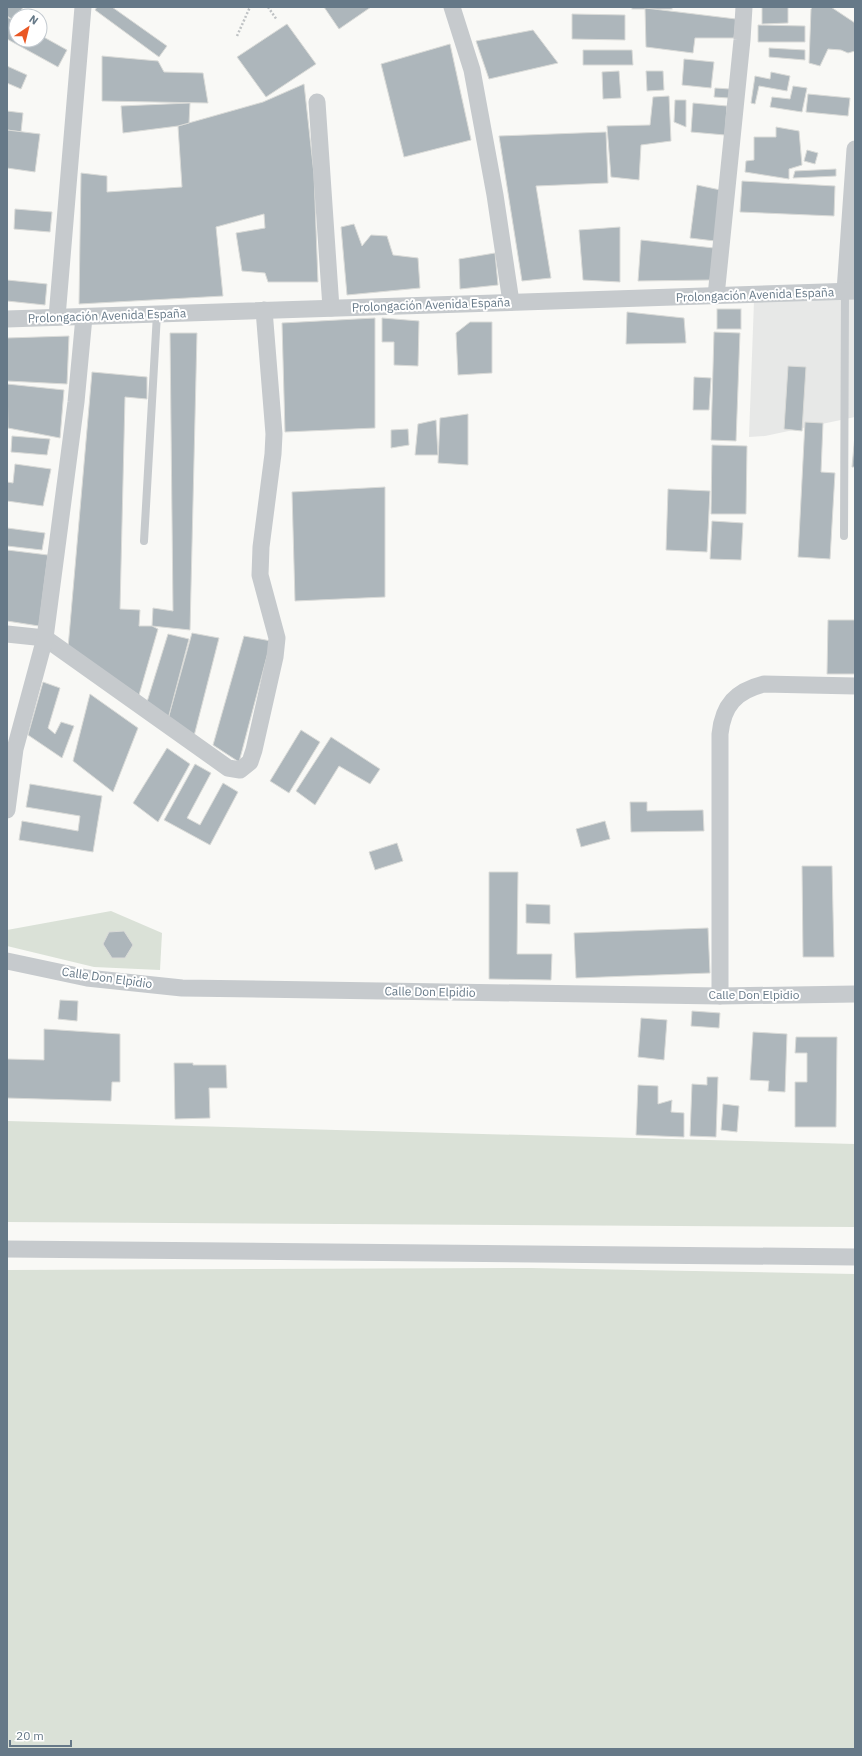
<svg xmlns="http://www.w3.org/2000/svg" width="862" height="1756" viewBox="0 0 862 1756" font-family="'IBM Plex Sans',sans-serif">
  <style>
    .built { fill: #e7e8e7 }
    .green { fill: #dae1d7 }
    .building { fill: #adb6bb; stroke: #dadbd8 }
    .lines { fill: none; stroke-linecap: round; stroke-linejoin: round }
    .path { stroke: #bfc2c4; stroke-width: 2.5; stroke-dasharray: 2 2; stroke-linecap: butt }
    .service { stroke: #c6cacd; stroke-width: 8 }
    .minor { stroke: #c6cacd; stroke-width: 17 }
    .labels { text-anchor: middle; stroke-width: 4; stroke-linejoin: round; paint-order: stroke }
    .street-label { font-size: 12px; fill: #667988; stroke: #fff }
  </style>
  <rect width="100%" height="100%" fill="#f9f9f6"/>
  <polygon class="built" points="855,299 855,417 765,436 749,437 754,301"/>
  <g class="green">
    <polygon points="111,911 162,933 160,970 94,967 7,946 7,930"/>
    <polygon points="7,1121 855,1144 855,1227 7,1222"/>
    <polygon points="531,1268 855,1274 855,1749 7,1749 7,1270"/>
  </g>
  <g class="building">
    <polygon points="7,7 23,7 18,16 16,16 15,21 7,16"/>
    <polygon points="97,7 112,7 167,46 159,57 95,10"/>
    <polygon points="324,7 371,7 339,29"/>
    <rect x="632" y="7" width="40" height="2"/>
    <polygon points="762,7 788,7 788,23 762,24"/>
    <polygon points="813,7 831,7 855,23 855,51 848,53 841,50 828,49 820,66 809,63 811,9"/>
    <polygon points="645,8 736,19 734,38 695,38 693,53 646,47"/>
    <polygon points="572,14 625,15 625,40 572,39"/>
    <polygon points="7,17 16,22 16,40 40,40 40,35 67,50 58,67 7,39"/>
    <polygon points="287,24 316,64 266,97 237,57"/>
    <polygon points="758,25 805,26 805,42 758,42"/>
    <polygon points="533,30 558,63 489,79 476,41"/>
    <polygon points="450,44 471,140 404,157 381,64"/>
    <polygon points="769,48 805,50 805,60 769,57"/>
    <polygon points="583,50 632,50 633,65 583,65"/>
    <polygon points="102,56 158,61 164,72 203,73 208,103 102,101"/>
    <polygon points="684,59 714,62 711,88 682,85"/>
    <polygon points="7,66 27,75 21,89 7,83"/>
    <polygon points="619,71 621,98 603,99 602,72"/>
    <polygon points="646,71 663,71 664,90 647,91"/>
    <polygon points="771,72 790,76 787,91 759,86 755,104 751,103 755,76 770,79"/>
    <polygon points="304,84 314,174 318,282 268,282 265,273 242,271 236,233 265,228 264,214 216,227 223,296 79,304 81,173 107,176 107,192 182,187 178,126 263,102"/>
    <polygon points="793,86 807,88 802,112 770,107 772,97 790,99"/>
    <polygon points="715,88 730,89 729,98 714,97"/>
    <polygon points="808,94 850,98 848,116 806,112"/>
    <polygon points="669,96 671,141 641,145 639,180 611,177 607,126 650,125 653,97"/>
    <polygon points="675,100 686,100 686,127 674,122"/>
    <polygon points="190,103 189,123 178,126 123,133 121,106"/>
    <polygon points="693,103 727,106 725,135 691,132"/>
    <polygon points="7,111 23,113 21,132 7,130"/>
    <polygon points="776,127 799,131 802,165 789,169 789,179 745,172 746,161 754,160 754,137 776,137"/>
    <polygon points="7,130 40,134 35,172 7,168"/>
    <polygon points="606,132 608,183 536,186 551,278 522,281 499,136"/>
    <polygon points="807,150 818,153 815,164 804,161"/>
    <polygon points="836,169 836,176 793,178 795,171"/>
    <polygon points="742,181 835,186 834,216 740,212"/>
    <polygon points="697,185 725,191 715,241 690,238"/>
    <polygon points="15,209 52,212 50,232 14,229"/>
    <polygon points="354,224 362,246 371,235 387,236 393,255 418,258 420,288 347,295 341,227"/>
    <polygon points="620,227 620,282 583,280 579,230"/>
    <polygon points="641,240 714,248 710,280 638,281"/>
    <polygon points="495,253 498,285 460,289 459,259"/>
    <polygon points="7,280 47,284 45,305 7,301"/>
    <rect x="717" y="309" width="24" height="20"/>
    <polygon points="627,312 684,318 686,343 626,344"/>
    <polygon points="375,318 375,428 285,432 282,323"/>
    <polygon points="382,318 419,321 418,366 394,365 394,342 382,342"/>
    <polygon points="470,322 492,322 492,373 458,375 456,333"/>
    <polygon points="714,332 740,333 736,441 711,440"/>
    <polygon points="170,333 197,333 190,630 152,626 153,608 173,611"/>
    <polygon points="69,336 67,384 7,381 7,338"/>
    <polygon points="788,366 806,367 802,431 784,429"/>
    <polygon points="92,372 147,377 147,399 125,397 120,609 140,610 139,626 152,626 158,629 139,695 68,648"/>
    <polygon points="694,377 711,378 709,410 693,410"/>
    <polygon points="7,384 64,390 60,438 8,428"/>
    <polygon points="468,414 468,465 438,463 440,418"/>
    <polygon points="436,420 438,455 415,455 418,424"/>
    <polygon points="805,422 823,423 821,472 835,473 830,559 798,557"/>
    <polygon points="408,429 409,445 391,448 391,430"/>
    <polygon points="855,435 855,467 852,467"/>
    <polygon points="12,436 50,439 47,455 11,452"/>
    <polygon points="712,445 747,446 746,514 711,514"/>
    <polygon points="15,464 51,469 43,506 7,501 7,482 13,483"/>
    <polygon points="385,487 385,597 295,601 292,492"/>
    <polygon points="668,489 710,491 707,552 666,550"/>
    <polygon points="712,521 743,523 741,560 710,559"/>
    <polygon points="7,528 45,533 42,550 7,546"/>
    <polygon points="7,550 48,555 39,626 7,621"/>
    <polygon points="828,620 855,620 855,674 827,674"/>
    <polygon points="192,633 219,638 194,736 168,719"/>
    <polygon points="168,634 189,639 168,719 147,702"/>
    <polygon points="244,636 271,641 239,762 213,745"/>
    <polygon points="43,682 60,688 48,728 55,734 61,722 74,726 62,758 28,735"/>
    <polygon points="90,694 138,728 113,792 73,761"/>
    <polygon points="301,730 320,742 289,793 270,781"/>
    <polygon points="331,737 380,769 370,784 339,766 315,805 296,791"/>
    <polygon points="167,748 190,764 158,822 133,803"/>
    <polygon points="195,764 211,773 187,818 200,825 223,783 238,792 210,845 164,820"/>
    <polygon points="30,784 102,796 93,852 19,840 22,821 78,831 80,816 26,807"/>
    <polygon points="630,802 647,802 647,811 703,810 704,831 631,832"/>
    <polygon points="605,821 610,839 581,847 576,829"/>
    <polygon points="397,843 403,861 375,870 369,852"/>
    <polygon points="802,866 832,866 834,957 803,957"/>
    <polygon points="489,872 518,872 517,954 552,954 551,980 489,979"/>
    <polygon points="526,904 550,905 550,924 526,923"/>
    <polygon points="708,928 710,973 576,978 574,933"/>
    <polygon points="124,931 133,945 125,958 112,958 103,944 109,932"/>
    <polygon points="60,1000 78,1001 77,1021 58,1019"/>
    <polygon points="692,1011 720,1013 719,1028 691,1026"/>
    <polygon points="641,1018 667,1020 664,1060 638,1057"/>
    <polygon points="44,1029 120,1034 120,1082 112,1082 111,1101 7,1098 7,1059 44,1060"/>
    <polygon points="753,1032 787,1034 785,1092 768,1091 769,1081 750,1080"/>
    <polygon points="796,1037 837,1037 836,1127 795,1127 795,1082 807,1082 807,1053 795,1053"/>
    <polygon points="174,1063 193,1063 193,1065 226,1065 227,1088 209,1088 210,1118 175,1119"/>
    <polygon points="707,1077 718,1077 716,1137 690,1136 692,1084 707,1085"/>
    <polygon points="638,1085 658,1086 658,1104 672,1100 671,1112 684,1113 684,1137 636,1135"/>
    <polygon points="723,1104 739,1106 737,1132 721,1130"/>
  </g>
  <g class="lines">
    <g class="path">
      <polyline points="268,7 277,20"/>
      <polyline points="237,36 250,7"/>
    </g>
    <g class="service">
      <polyline points="844,536 845,291"/>
      <polyline points="144,541 157,314"/>
    </g>
    <g class="minor">
      <polyline points="452,7 472,70 495,195 511,302"/>
      <polyline points="317,102 331,308"/>
      <polyline points="845,291 855,149"/>
      <polyline points="716,296 742,40 744,7"/>
      <polyline points="57,317 83,7"/>
      <polyline points="7,319 855,291"/>
      <polyline points="7,634 45,638 228,768 240,770 250,762 254,750 275,657 277,638 260,575 261,547 273,454 274,434 264,310"/>
      <polyline points="7,810 15,749 45,638 76,402 84,317"/>
      <polyline points="7,961 87,978 182,988 720,996 855,994"/>
      <path d="M720,996v-262c3,-29 16,-43 44,-50l91,2"/>
      <polyline points="7,1249 855,1257"/>
    </g>
  </g>
  <g class="labels">
    <g class="street-label">
      <text transform="translate(755 295) rotate(-2)" y="4">Prolongación Avenida España</text>
      <text transform="translate(431 305) rotate(-2)" y="4">Prolongación Avenida España</text>
      <text transform="translate(107 316) rotate(-2)" y="4">Prolongación Avenida España</text>
      <text transform="translate(107 978) rotate(8)" y="4">Calle Don Elpidio</text>
      <text transform="translate(430 992) rotate(1)" y="4">Calle Don Elpidio</text>
      <text x="754" y="999">Calle Don Elpidio</text>
    </g>
  </g>
  <rect width="862" height="1756" fill="none" stroke="#667988" stroke-width="16"/>
  <g transform="translate(28 28) rotate(35)"><circle r="19" fill="#ffffff" stroke="#c2c9cf"/>
  <path d="M0-3L7 15L0 10L-7 15Z" fill="#ea5724"/>
  <text y="-6" font-size="11" font-weight="bold" text-anchor="middle" fill="#667988">N</text>
  </g>
  <path d="M10 1740v6h61v-6" fill="none" stroke="#667988" stroke-width="2"/>
  <text x="16" y="1740" font-size="12" fill="#667988" stroke="#ffffff" stroke-width="3" paint-order="stroke">20 m</text>
</svg>
